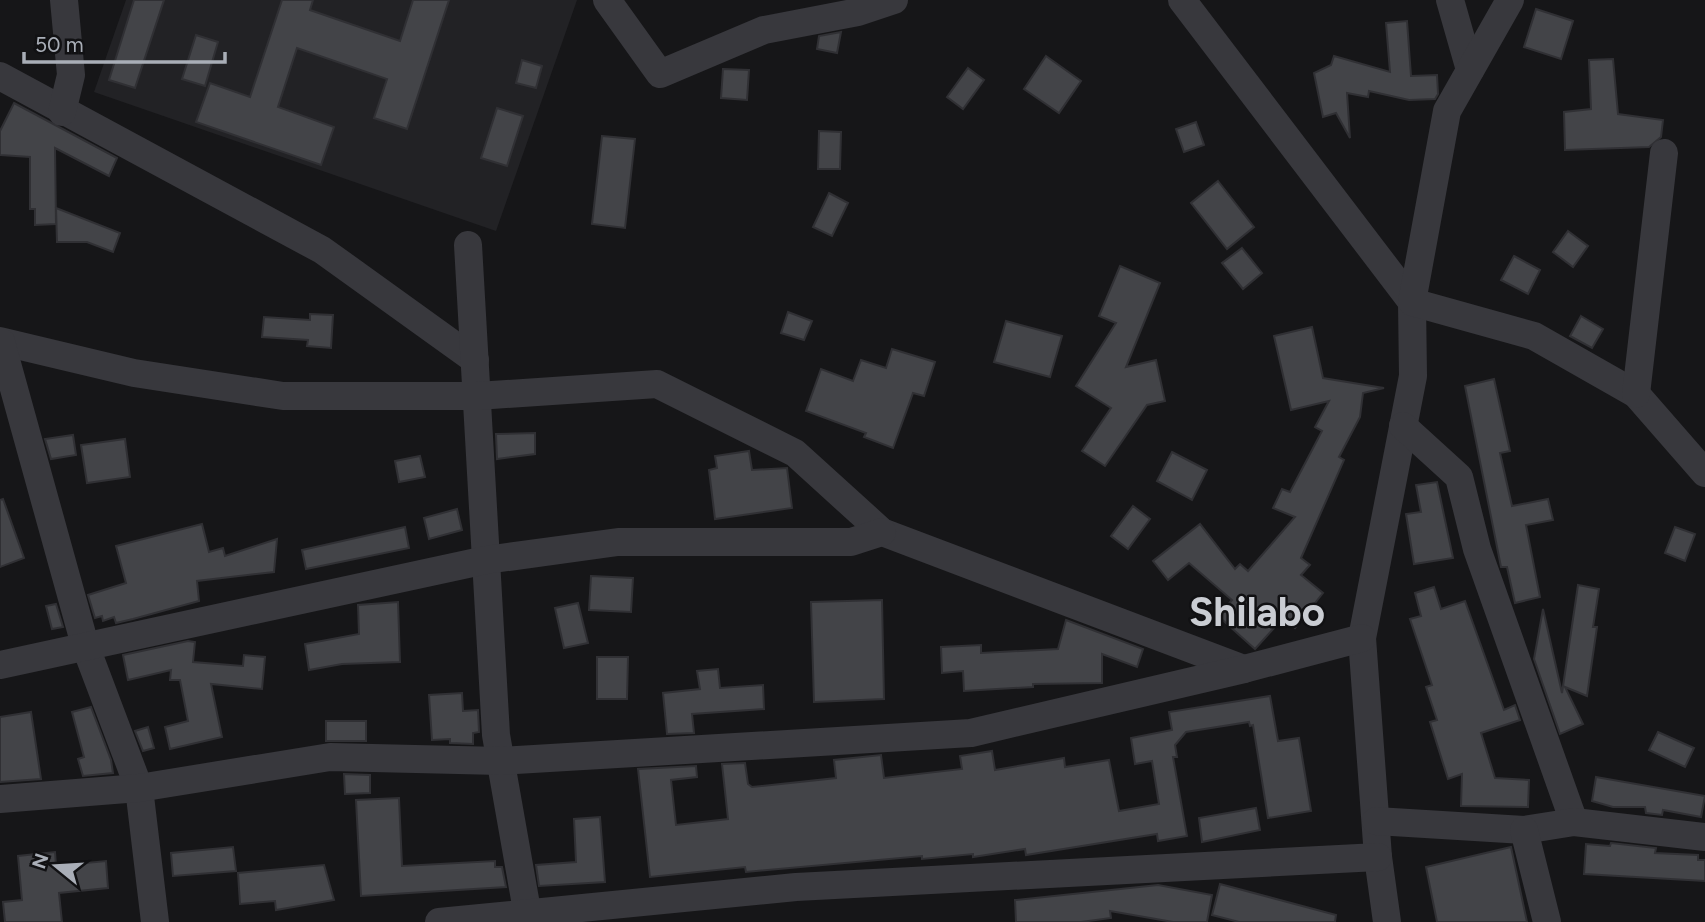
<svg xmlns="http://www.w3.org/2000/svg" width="1705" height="922" viewBox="0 0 1705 922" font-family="Figtree,sans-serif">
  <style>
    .built { fill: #222225 }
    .building { fill: #434448; stroke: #303034; stroke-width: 2 }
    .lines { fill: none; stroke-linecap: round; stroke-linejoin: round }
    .street { stroke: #38383d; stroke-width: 28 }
    .labels { text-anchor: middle; stroke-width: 5; stroke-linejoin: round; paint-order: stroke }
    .town-label { font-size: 40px; font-weight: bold; fill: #cacdd3; stroke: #111113 }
  </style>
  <rect width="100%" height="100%" fill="#161618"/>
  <polygon class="built" points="126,0 577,0 496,231 94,92"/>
  <g class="building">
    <polygon points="134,0 164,0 135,88 109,80"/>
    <polygon points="282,0 313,0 310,10 400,41 413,0 449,0 407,129 374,118 387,79 297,48 278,107 334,127 321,165 196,122 210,83 250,97"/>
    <polygon points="1536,9 1573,21 1561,59 1524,47"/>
    <polygon points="1407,21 1411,76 1437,75 1438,94 1435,99 1409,100 1369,91 1368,97 1347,93 1350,138 1336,113 1323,117 1314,73 1331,65 1334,56 1390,72 1386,23"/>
    <polygon points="841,32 837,53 817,49 819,36"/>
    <polygon points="196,35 218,42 205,86 182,79"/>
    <polygon points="1046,56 1081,81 1059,113 1024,89"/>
    <polygon points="1613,59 1618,114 1663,120 1661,137 1649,147 1565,150 1564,112 1591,109 1589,60"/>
    <polygon points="522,60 542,66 536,88 516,83"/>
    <polygon points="968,68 984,80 963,109 947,97"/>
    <polygon points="723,69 749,70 747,100 721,98"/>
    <polygon points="14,103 117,158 109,176 55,148 56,224 35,225 35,209 30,209 30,157 0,155 0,131"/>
    <polygon points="497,108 523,116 507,166 481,158"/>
    <polygon points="1196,122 1204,145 1184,152 1176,129"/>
    <polygon points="819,131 841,132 840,169 818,169"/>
    <polygon points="602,136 635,139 625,228 592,224"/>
    <polygon points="1218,181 1254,227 1227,249 1191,203"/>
    <polygon points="829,193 848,203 832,236 813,227"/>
    <polygon points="56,208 120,233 113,252 87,242 57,242"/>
    <polygon points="1568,231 1588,246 1573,267 1553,252"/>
    <polygon points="1242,248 1262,273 1243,289 1222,263"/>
    <polygon points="1514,256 1540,270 1528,294 1501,280"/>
    <polygon points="1120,266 1160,283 1126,367 1156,360 1165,401 1147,405 1105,466 1082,451 1111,408 1076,386 1116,323 1099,316"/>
    <polygon points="788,312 812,321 804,340 781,333"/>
    <polygon points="310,314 333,315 331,348 307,346 308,340 262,337 264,317 310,320"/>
    <polygon points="1581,316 1603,329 1592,348 1570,336"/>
    <polygon points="1006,321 1062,336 1050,377 994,362"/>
    <polygon points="1312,327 1323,378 1384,388 1363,393 1360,417 1339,457 1344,460 1301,558 1310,565 1301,575 1323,593 1295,628 1283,618 1255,649 1218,616 1232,600 1189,563 1168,580 1153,561 1200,524 1235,569 1240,564 1248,571 1295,517 1273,508 1282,489 1290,492 1322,431 1315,427 1329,401 1291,410 1274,336"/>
    <polygon points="892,349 935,362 924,396 913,393 893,448 864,437 866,433 806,411 821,369 853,381 861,360 886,368"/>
    <polygon points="1494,379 1510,451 1500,453 1512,506 1548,499 1553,520 1526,525 1540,597 1515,603 1507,567 1501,567 1465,386"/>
    <polygon points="535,433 535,454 497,459 496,434"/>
    <polygon points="73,435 76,455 51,459 45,439"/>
    <polygon points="125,439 130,477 87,483 81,445"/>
    <polygon points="749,451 752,470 787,468 792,508 715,519 709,470 717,468 715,456"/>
    <polygon points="1172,452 1207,470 1192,500 1157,481"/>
    <polygon points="420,456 425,477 399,482 395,461"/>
    <polygon points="1437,482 1453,558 1414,564 1406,514 1421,512 1416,485"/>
    <polygon points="3,499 24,558 0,567 0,500"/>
    <polygon points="1133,506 1150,519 1128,549 1111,536"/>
    <polygon points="457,509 462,530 429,539 424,518"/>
    <polygon points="202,524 209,552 223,548 225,556 277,539 274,572 197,581 199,601 133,619 116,623 114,617 103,621 102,616 95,618 88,595 126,583 116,546"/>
    <polygon points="405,527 409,548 306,569 302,550"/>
    <polygon points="1675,527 1695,534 1685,561 1665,553"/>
    <polygon points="591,576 633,578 631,612 589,610"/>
    <polygon points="1578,585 1599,589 1593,627 1597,627 1587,696 1565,687 1583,724 1560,734 1534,659 1543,609 1562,693"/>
    <polygon points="1434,587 1441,609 1465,601 1504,710 1515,705 1520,720 1481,733 1495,778 1529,780 1528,807 1461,806 1462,774 1448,779 1430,722 1437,720 1426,687 1432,685 1410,619 1421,616 1415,593"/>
    <polygon points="882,600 884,699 814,702 811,602"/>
    <polygon points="398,602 400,662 342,664 309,670 305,644 359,634 358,605"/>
    <polygon points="578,603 588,643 564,648 555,608"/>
    <polygon points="56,604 63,627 52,629 46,606"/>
    <polygon points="1066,620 1143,649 1137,667 1102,654 1102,683 1033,684 1033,687 964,691 963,671 942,673 941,647 981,645 981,653 1058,649"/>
    <polygon points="188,641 195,642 193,662 243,666 244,655 265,657 262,689 211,684 222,737 170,749 165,727 188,721 180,680 170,680 171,670 128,680 123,655"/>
    <polygon points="597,657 628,657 627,699 597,699"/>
    <polygon points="718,669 720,688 763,685 764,709 692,714 694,733 667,734 663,693 700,689 697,671"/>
    <polygon points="462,693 463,711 478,710 479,732 473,733 473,744 450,743 450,739 432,740 429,695"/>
    <polygon points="1270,696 1278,741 1299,738 1311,811 1268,818 1253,725 1250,726 1249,722 1186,732 1175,745 1177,757 1173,757 1187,836 1158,841 1157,834 1026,855 1025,849 973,857 973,854 922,859 922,856 746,872 745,867 650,877 638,769 696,766 697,777 671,780 676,825 728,819 722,764 745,763 748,784 752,787 836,778 834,760 881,755 884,778 962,769 960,756 992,751 995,770 1064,758 1065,767 1109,760 1119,811 1159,804 1152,761 1135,764 1131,738 1172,730 1169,712"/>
    <polygon points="91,707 111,760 113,773 83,776 78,759 84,757 72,712"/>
    <polygon points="31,712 41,779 0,782 0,717"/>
    <rect x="326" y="721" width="40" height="20"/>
    <polygon points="148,727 154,748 143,751 135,731"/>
    <polygon points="1658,732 1694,748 1685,767 1649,750"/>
    <polygon points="344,774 370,775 370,793 345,794"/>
    <polygon points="1596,777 1705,796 1701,817 1663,810 1662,815 1646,813 1645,807 1613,807 1592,801"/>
    <polygon points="399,798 402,866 495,861 495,867 502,867 506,887 361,896 356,800"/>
    <polygon points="1256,808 1260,830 1202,842 1199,818"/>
    <polygon points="600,817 605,882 539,886 536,865 576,862 574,819"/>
    <polygon points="1611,843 1656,848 1655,853 1698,855 1698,860 1705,860 1705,881 1584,874 1586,844 1610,846"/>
    <polygon points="233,847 236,871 173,876 171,853"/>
    <polygon points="1511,847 1527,922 1437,922 1426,867"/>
    <polygon points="55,852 56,866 106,861 108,888 59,893 62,922 5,922 3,902 22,900 18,856"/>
    <polygon points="324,865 334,900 276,910 275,901 240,904 238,873"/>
    <polygon points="1220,884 1336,915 1335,922 1239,922 1212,915"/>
    <polygon points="1158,885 1212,895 1207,922 1173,922 1110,911 1111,918 1081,922 1016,922 1015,900"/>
  </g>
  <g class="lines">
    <g class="street">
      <polyline points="607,0 660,74 764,30 858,12 894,0"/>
      <polyline points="1182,0 1412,302 1413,376 1362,638 1378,857 1387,922"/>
      <polyline points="1450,0 1470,70"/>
      <polyline points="1510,0 1447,111 1412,302 1534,336 1636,394 1705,473"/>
      <polyline points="0,76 322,250 475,360"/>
      <polyline points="62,112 71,75 64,0"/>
      <polyline points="468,245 496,735 529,922"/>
      <polyline points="0,341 134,373 283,396 477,396 657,384 795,453 882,532 1244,669"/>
      <polyline points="1,342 85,645 139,788 155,922"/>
      <polyline points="1636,394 1664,153"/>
      <polyline points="1403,426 1459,477 1477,549 1574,822"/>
      <polyline points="0,665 486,560 618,542 851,542 882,532"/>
      <polyline points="0,799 139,788 330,757 501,761 971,733 1244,669 1362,638"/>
      <polyline points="1376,821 1524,830 1574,822 1705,837"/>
      <polyline points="1524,830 1547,922"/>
      <polyline points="439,922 796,887 1378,857"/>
    </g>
  </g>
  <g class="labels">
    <g class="town-label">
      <text x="1257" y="626">Shilabo</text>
    </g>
  </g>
  <g transform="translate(56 866) rotate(288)" stroke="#111113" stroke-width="5" paint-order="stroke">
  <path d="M0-5L12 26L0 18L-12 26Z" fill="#a9aeb7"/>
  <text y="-10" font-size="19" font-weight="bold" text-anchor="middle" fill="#a9aeb7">N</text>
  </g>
  <path d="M24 52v10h201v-10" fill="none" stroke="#a9aeb7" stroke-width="3.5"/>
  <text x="35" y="52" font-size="21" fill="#a9aeb7" stroke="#111113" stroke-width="5" paint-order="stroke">50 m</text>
</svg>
